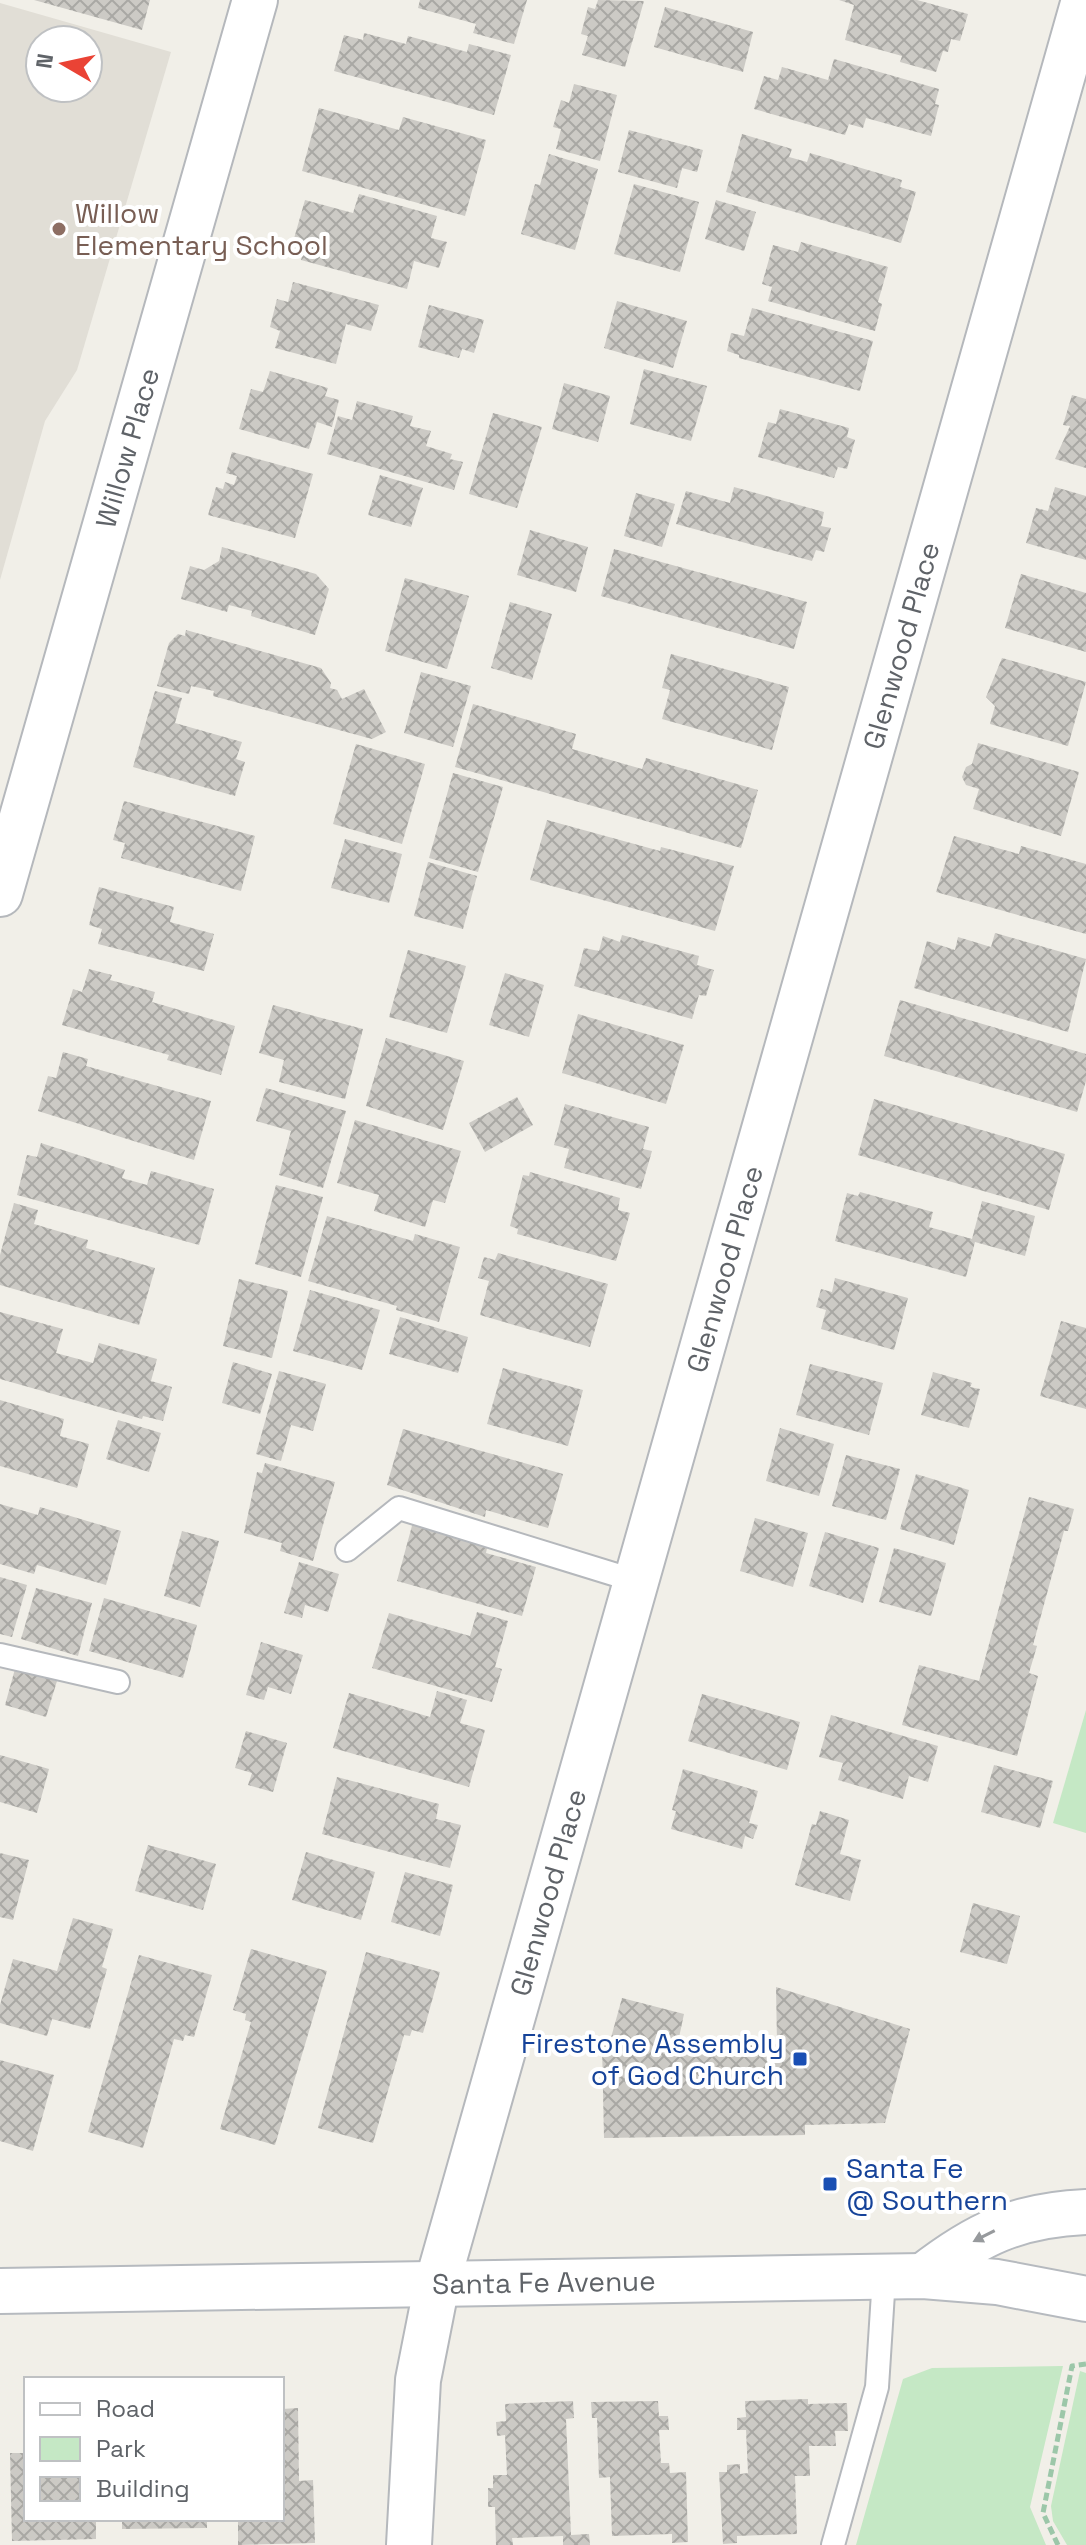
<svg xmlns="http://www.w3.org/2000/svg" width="1086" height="2545" viewBox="0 0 1086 2545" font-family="'Space Grotesk',sans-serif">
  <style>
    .education { fill: #e1ded6; fill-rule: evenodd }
    .green { fill: #c5e8c5 }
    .building { fill: url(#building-cross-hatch) }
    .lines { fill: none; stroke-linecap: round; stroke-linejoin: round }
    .lane-casing { stroke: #b5b8bc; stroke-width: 26 }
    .street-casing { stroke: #b5b8bc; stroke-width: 48 }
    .secondary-casing { stroke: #b6babf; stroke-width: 48 }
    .path { stroke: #9cc7a9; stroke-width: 5; stroke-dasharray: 8 4; stroke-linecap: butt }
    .lane { stroke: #fff; stroke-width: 22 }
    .street { stroke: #fff; stroke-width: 44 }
    .secondary { stroke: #fff; stroke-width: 44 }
    .oneway { fill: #979a9d }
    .education-dot { fill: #8d6e63; stroke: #fff; stroke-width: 3 }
    .transit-dot { fill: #1a4fb4; stroke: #fff; stroke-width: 3 }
    .labels { text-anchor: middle; stroke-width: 8; stroke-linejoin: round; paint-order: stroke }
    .education-label { font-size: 28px; fill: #785e54; stroke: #fff; text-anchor: start }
    .street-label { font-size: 28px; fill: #5f6368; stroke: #fff }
    .transit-label { font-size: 28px; fill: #164399; stroke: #fff; text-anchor: end }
  </style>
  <defs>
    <pattern id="building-cross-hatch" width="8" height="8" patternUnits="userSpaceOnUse" patternTransform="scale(2)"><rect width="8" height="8" fill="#cccac5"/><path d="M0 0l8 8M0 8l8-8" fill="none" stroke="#a9a8a4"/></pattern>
  </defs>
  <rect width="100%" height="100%" fill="#f1efe8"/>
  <path class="education" d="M0,3l171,49 -94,318 -32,51 -45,159zM40,40h48v48h-48z"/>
  <g class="green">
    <polygon points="1086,1710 1086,1833 1053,1823"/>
    <polygon points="1063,2366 1030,2507 1046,2545 856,2545 903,2379 932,2368"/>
    <polygon points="1080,2371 1086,2373 1086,2545 1067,2545 1053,2521 1051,2506"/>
  </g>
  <g class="building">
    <polygon points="34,0 150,0 142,30"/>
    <polygon points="420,0 527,0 514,44 473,33 476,24 418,8"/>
    <polygon points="598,0 644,1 625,67 582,55 588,36 581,34 588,7 595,9"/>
    <polygon points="839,0 917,0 968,14 960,41 951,39 948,52 943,51 936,72 900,62 902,56 845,40 854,5"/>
    <polygon points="665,7 753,32 743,72 654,47"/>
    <polygon points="364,33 406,44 408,36 467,52 469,44 511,55 494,115 334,71 344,35 363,40"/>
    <polygon points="834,59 939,89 935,104 939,105 931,136 866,118 863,128 849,124 845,135 754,109 764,76 778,80 782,67 828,80"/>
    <polygon points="574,84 617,95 600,161 556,149 561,129 553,127 561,100 569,103"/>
    <polygon points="319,108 399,130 403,117 486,140 465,216 302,171"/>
    <polygon points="629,130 703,150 697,172 682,168 677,188 618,172"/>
    <polygon points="742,134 792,149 789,157 807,162 810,153 902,180 900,187 916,192 901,243 726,192"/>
    <polygon points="549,154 598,169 575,250 521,234 535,184 540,185"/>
    <polygon points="634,184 699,202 680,272 614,254"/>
    <polygon points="359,194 437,216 431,238 447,242 439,268 414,261 407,289 301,260 305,246 293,242 305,200 353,213"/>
    <polygon points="716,200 756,212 744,251 705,239"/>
    <polygon points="801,242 888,267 878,302 882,304 875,331 768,301 772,287 762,284 773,245 798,252"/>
    <polygon points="293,282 379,305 371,331 346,324 336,364 275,348 280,331 270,327 277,299 288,302"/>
    <polygon points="617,301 687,321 673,368 604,348"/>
    <polygon points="429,305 484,320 474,353 462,349 459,358 418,347"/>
    <polygon points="752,308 873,341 860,391 739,358 739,355 727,351 731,333 744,336"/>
    <polygon points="644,369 707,386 691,441 630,424"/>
    <polygon points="270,371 328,388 325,396 339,400 332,427 317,422 309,449 239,429 251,389 263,392"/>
    <polygon points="564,383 610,396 598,442 552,429"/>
    <polygon points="1072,395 1086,399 1086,468 1055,459 1070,426 1063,425"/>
    <polygon points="357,401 413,416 410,426 431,431 426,446 452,454 450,459 463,462 454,490 327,454 338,416 352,420"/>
    <polygon points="780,409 849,428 847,437 855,440 847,469 838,467 834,478 758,457 768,422 776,424"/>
    <polygon points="493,413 542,427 517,508 469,494"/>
    <polygon points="232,452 313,474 295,538 208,515 216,487 223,489 225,482 234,485 237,476 226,473"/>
    <polygon points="380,475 423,488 411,527 368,515"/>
    <polygon points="734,487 824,512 821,526 831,528 824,552 816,550 812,561 676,524 686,491 730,503"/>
    <polygon points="1055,487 1086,496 1086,560 1026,543 1036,508 1048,511"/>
    <polygon points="636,493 675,504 662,547 624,536"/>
    <polygon points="530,530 588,547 576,592 517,575"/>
    <polygon points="222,547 316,574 329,589 315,635 251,616 252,611 229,605 227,612 181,599 190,566 204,570 219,561"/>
    <polygon points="614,549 807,602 794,649 601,596"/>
    <polygon points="1021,574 1086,593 1086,652 1005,628"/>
    <polygon points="405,578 469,596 447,669 385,651"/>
    <polygon points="510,602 552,614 532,680 491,668"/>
    <polygon points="186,630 321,668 331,683 330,688 337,690 342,699 364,689 386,732 372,739 213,696 214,691 191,686 189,694 157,686 169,643 178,634 185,636"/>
    <polygon points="671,654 789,687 772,750 662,719 670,690 662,688"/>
    <polygon points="1002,658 1086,682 1068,746 990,724 995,706 986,697"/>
    <polygon points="421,672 471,686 453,747 404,733"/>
    <polygon points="155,691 182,698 175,723 242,742 236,759 245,762 235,796 133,767"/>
    <polygon points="473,704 576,734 572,749 642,769 646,758 758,790 741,848 455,767"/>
    <polygon points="978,743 1079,772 1061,836 973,809 979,789 966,785 962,777 966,767 972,764"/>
    <polygon points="356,744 425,764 402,844 333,824"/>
    <polygon points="453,773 503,787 478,872 429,858"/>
    <polygon points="124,801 255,836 241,891 121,858 125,843 113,840"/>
    <polygon points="547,820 660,851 661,847 734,866 715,931 530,880"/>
    <polygon points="954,836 1019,854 1021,846 1086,864 1086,934 936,892"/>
    <polygon points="345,839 402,854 389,903 331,888"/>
    <polygon points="428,862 477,876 463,929 414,916"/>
    <polygon points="99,887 174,907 170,922 214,934 204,971 98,944 102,929 89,925"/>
    <polygon points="995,933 1086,959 1068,1032 914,988 927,941 955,950 958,937 991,947"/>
    <polygon points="622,935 699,956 697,965 714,970 706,996 699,995 692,1019 574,986 584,948 599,951 603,936 620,942"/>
    <polygon points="408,950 466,966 447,1033 389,1017"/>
    <polygon points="89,969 112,975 110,980 155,992 152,1002 235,1026 221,1075 167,1060 169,1055 62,1025 73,989 82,992"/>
    <polygon points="505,973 544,985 529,1037 489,1025"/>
    <polygon points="900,1000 1086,1054 1086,1081 1077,1112 884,1056"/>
    <polygon points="273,1005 363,1029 345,1099 279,1082 284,1060 259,1053"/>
    <polygon points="578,1014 684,1045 666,1104 562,1073"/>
    <polygon points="386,1038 464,1061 443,1130 366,1106"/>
    <polygon points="63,1052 88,1059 86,1066 211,1101 194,1160 38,1111 48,1076 56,1078"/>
    <polygon points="266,1088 346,1111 323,1188 279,1175 291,1131 256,1121"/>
    <polygon points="517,1097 533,1125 485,1152 469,1123"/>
    <polygon points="874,1099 1065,1154 1049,1210 858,1155"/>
    <polygon points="565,1104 649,1127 643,1149 652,1151 641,1189 564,1168 569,1149 554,1145"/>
    <polygon points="355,1120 461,1151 445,1203 433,1200 425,1227 374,1211 379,1195 337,1183"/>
    <polygon points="41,1143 125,1170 122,1178 147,1185 151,1171 214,1189 199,1245 17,1195 27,1155 37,1157"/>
    <polygon points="530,1172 620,1198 618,1210 630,1213 616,1261 517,1234 518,1229 510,1226 523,1175 529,1176"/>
    <polygon points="276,1185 323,1197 301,1277 255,1264"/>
    <polygon points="860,1192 933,1212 929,1227 972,1239 982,1201 1035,1216 1025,1256 975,1242 966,1277 835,1241 847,1193 858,1196"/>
    <polygon points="14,1203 38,1210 34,1224 88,1240 86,1248 155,1268 139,1325 0,1285 0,1255"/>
    <polygon points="327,1216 413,1241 415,1234 460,1247 439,1322 396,1310 397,1306 308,1281"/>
    <polygon points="498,1253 608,1284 590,1347 480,1315 489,1281 478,1278 484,1257 495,1260"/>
    <polygon points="835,1278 908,1298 894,1350 821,1329 826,1310 816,1307 821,1289 832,1292"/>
    <polygon points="239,1279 288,1291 272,1358 223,1346"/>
    <polygon points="310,1290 380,1310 362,1370 293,1351"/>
    <polygon points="0,1312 63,1329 56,1353 93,1363 99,1343 157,1359 151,1381 172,1387 163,1421 143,1416 142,1419 0,1379"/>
    <polygon points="400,1317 468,1337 458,1373 389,1354"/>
    <polygon points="1061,1321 1086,1328 1086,1409 1040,1396"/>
    <polygon points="233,1362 272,1374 260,1414 222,1403"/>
    <polygon points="810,1364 883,1383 869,1435 796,1415"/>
    <polygon points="503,1368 583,1390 568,1446 487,1424"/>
    <polygon points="279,1371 326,1384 313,1431 291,1425 281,1461 256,1454"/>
    <polygon points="933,1372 972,1383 970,1387 980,1389 969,1428 921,1415"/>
    <polygon points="0,1400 64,1419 60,1436 89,1444 77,1488 0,1466"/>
    <polygon points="118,1420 161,1433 149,1472 106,1459"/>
    <polygon points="780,1428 834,1444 819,1496 766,1481"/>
    <polygon points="403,1429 563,1474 548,1528 486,1510 485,1517 387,1485"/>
    <polygon points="846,1455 900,1469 886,1520 832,1506"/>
    <polygon points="265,1463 335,1482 313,1561 280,1551 282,1543 244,1533 257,1472 262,1473"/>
    <polygon points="916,1474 969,1490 954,1545 900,1529"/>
    <polygon points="1029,1497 1074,1509 1068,1531 1064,1531 1033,1645 1037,1646 1029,1673 1038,1676 1017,1756 902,1725 919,1665 979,1681"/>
    <polygon points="0,1504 38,1515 40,1507 121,1531 106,1585 37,1565 34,1574 0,1564"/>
    <polygon points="755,1518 808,1533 793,1587 740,1571"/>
    <polygon points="413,1522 488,1543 486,1553 536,1567 522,1616 397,1581"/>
    <polygon points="182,1531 219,1541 200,1607 164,1596"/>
    <polygon points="825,1532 879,1548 863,1603 809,1586"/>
    <polygon points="894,1548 946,1563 931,1616 879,1602"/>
    <polygon points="299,1562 339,1574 328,1612 305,1605 302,1618 284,1613"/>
    <polygon points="0,1577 27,1585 12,1637 0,1634"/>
    <polygon points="36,1588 92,1603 78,1656 21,1639"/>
    <polygon points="104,1598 197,1625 183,1678 89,1651"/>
    <polygon points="477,1612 508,1621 495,1667 502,1669 492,1702 372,1668 389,1613 470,1636"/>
    <polygon points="261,1642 303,1655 291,1694 268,1687 264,1700 246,1695"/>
    <polygon points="15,1669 57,1681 46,1717 5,1705"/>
    <polygon points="437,1691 467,1700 460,1723 485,1730 469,1787 333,1748 349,1693 430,1717"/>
    <polygon points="702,1694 800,1722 787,1770 688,1741"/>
    <polygon points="831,1715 938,1746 928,1782 909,1776 903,1799 838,1780 843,1763 819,1757"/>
    <polygon points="246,1731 287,1743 273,1792 248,1785 252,1773 235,1768"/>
    <polygon points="0,1755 49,1769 37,1813 0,1802"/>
    <polygon points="994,1765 1053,1781 1040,1828 981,1812"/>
    <polygon points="683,1769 758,1791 749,1823 758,1825 753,1839 745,1836 742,1849 671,1829 676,1811 672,1810"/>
    <polygon points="337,1777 439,1804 436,1819 461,1825 450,1868 322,1834"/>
    <polygon points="820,1811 849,1820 840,1854 861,1860 850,1901 795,1885 812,1824 816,1825"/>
    <polygon points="148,1845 216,1864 203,1910 135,1891"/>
    <polygon points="306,1852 375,1872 361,1920 292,1900"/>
    <polygon points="0,1853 29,1860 13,1920 0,1917"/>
    <polygon points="405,1872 453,1885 440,1936 391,1922"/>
    <polygon points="973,1903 1020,1916 1007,1964 960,1952"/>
    <polygon points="73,1918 113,1929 102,1967 107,1969 90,2029 52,2019 47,2036 0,2023 0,2005 13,1959 57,1971"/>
    <polygon points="251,1949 327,1971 275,2145 220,2129 251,2022 245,2020 246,2014 233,2010"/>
    <polygon points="366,1952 440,1972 423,2033 412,2030 410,2036 404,2035 373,2143 318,2128"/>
    <polygon points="139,1955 212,1975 194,2037 185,2035 183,2041 174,2039 143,2148 88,2132"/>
    <polygon points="776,1987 910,2029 885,2123 805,2125 805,2135 604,2138 602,2046 609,2045 622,1998 684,2014 677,2047 777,2044"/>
    <polygon points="0,2060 54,2075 33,2151 0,2141"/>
    <polygon points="808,2399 808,2404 847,2403 848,2431 835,2431 836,2446 809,2446 810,2476 795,2476 797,2534 737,2536 737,2543 723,2544 719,2472 727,2472 727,2465 740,2464 740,2474 748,2473 746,2430 737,2430 737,2418 746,2417 745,2401"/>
    <polygon points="573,2401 574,2418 566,2419 571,2535 589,2534 590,2545 563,2545 563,2536 512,2538 513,2545 496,2545 495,2507 488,2507 488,2488 493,2488 493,2475 507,2475 505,2435 497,2436 496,2422 506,2421 505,2404"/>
    <polygon points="658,2401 659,2416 668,2416 669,2430 659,2430 661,2463 669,2463 670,2473 686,2472 688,2542 672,2543 672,2534 612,2536 610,2477 599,2478 597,2418 592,2418 591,2402"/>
    <polygon points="298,2408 299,2481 313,2480 315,2543 238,2545 238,2519 282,2519 282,2409"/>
    <polygon points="10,2453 26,2453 26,2519 96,2519 96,2539 12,2541"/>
    <polygon points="122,2519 207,2519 207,2528 122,2529"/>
  </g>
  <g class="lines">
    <g class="lane-casing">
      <g id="lane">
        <polyline points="347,1550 399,1508 636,1581"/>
        <polyline points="0,1655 118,1682"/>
        <polyline points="833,2545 877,2387 884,2277"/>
      </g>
    </g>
    <g class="street-casing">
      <g id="street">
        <path id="s1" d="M0,894l255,-894"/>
        <path id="s2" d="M409,2545l9,-165 19,-96 647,-2284"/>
      </g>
    </g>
    <g class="secondary-casing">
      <g id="secondary">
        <path d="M923,2276c54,-42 94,-61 163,-64"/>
        <path id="s3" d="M0,2291l923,-15 74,6 89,17"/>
      </g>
    </g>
    <polyline class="path" points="1058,2545 1043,2513 1072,2366 1086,2364"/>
    <use href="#lane" class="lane"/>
    <use href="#street" class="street"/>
    <use href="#secondary" class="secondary"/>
  </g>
  <defs><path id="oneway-solid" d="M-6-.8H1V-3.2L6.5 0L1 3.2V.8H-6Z" transform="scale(2)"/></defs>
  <use class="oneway" href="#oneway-solid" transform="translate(984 2236) rotate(153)"/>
  <circle class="education-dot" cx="59" cy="229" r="8"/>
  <g class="transit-dot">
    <rect x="792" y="2051" width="16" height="16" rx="4"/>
    <rect x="822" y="2176" width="16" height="16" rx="4"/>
  </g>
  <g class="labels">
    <g class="education-label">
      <text x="75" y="223">Willow<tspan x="75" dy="32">Elementary School</tspan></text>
    </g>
    <g class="street-label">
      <text dy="10" stroke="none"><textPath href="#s1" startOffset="464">Willow Place</textPath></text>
      <text dy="10" stroke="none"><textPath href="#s2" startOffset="1966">Glenwood Place</textPath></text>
      <text dy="10" stroke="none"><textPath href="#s2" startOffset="1318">Glenwood Place</textPath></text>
      <text dy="10" stroke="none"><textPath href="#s2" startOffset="670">Glenwood Place</textPath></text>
      <text dy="10" stroke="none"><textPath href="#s3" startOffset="544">Santa Fe Avenue</textPath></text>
    </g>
    <g class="transit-label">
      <text x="784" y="2053">Firestone Assembly<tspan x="784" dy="32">of God Church</tspan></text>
      <text x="846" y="2178" text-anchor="start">Santa Fe<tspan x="846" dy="32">@ Southern</tspan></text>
    </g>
  </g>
  <rect x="24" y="2377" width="260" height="144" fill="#ffffff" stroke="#bfc1c3" stroke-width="2"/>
  <rect x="40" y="2403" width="40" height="12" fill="#ffffff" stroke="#bfc1c3" stroke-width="2"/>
  <text x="96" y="2417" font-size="24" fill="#5f6368">Road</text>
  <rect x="40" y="2437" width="40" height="24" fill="#c5e8c5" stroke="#bfc1c3" stroke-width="2"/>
  <text x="96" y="2457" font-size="24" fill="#5f6368">Park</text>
  <rect x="40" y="2477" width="40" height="24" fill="url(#building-cross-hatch)" stroke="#bfc1c3" stroke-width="2"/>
  <text x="96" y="2497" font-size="24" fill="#5f6368">Building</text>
  <g transform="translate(64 64) rotate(279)"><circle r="38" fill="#ffffff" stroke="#bfc1c3" stroke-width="2"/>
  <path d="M0-6L14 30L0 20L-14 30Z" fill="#ea4335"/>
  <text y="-12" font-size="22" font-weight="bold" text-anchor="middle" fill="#5f6368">N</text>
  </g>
</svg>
